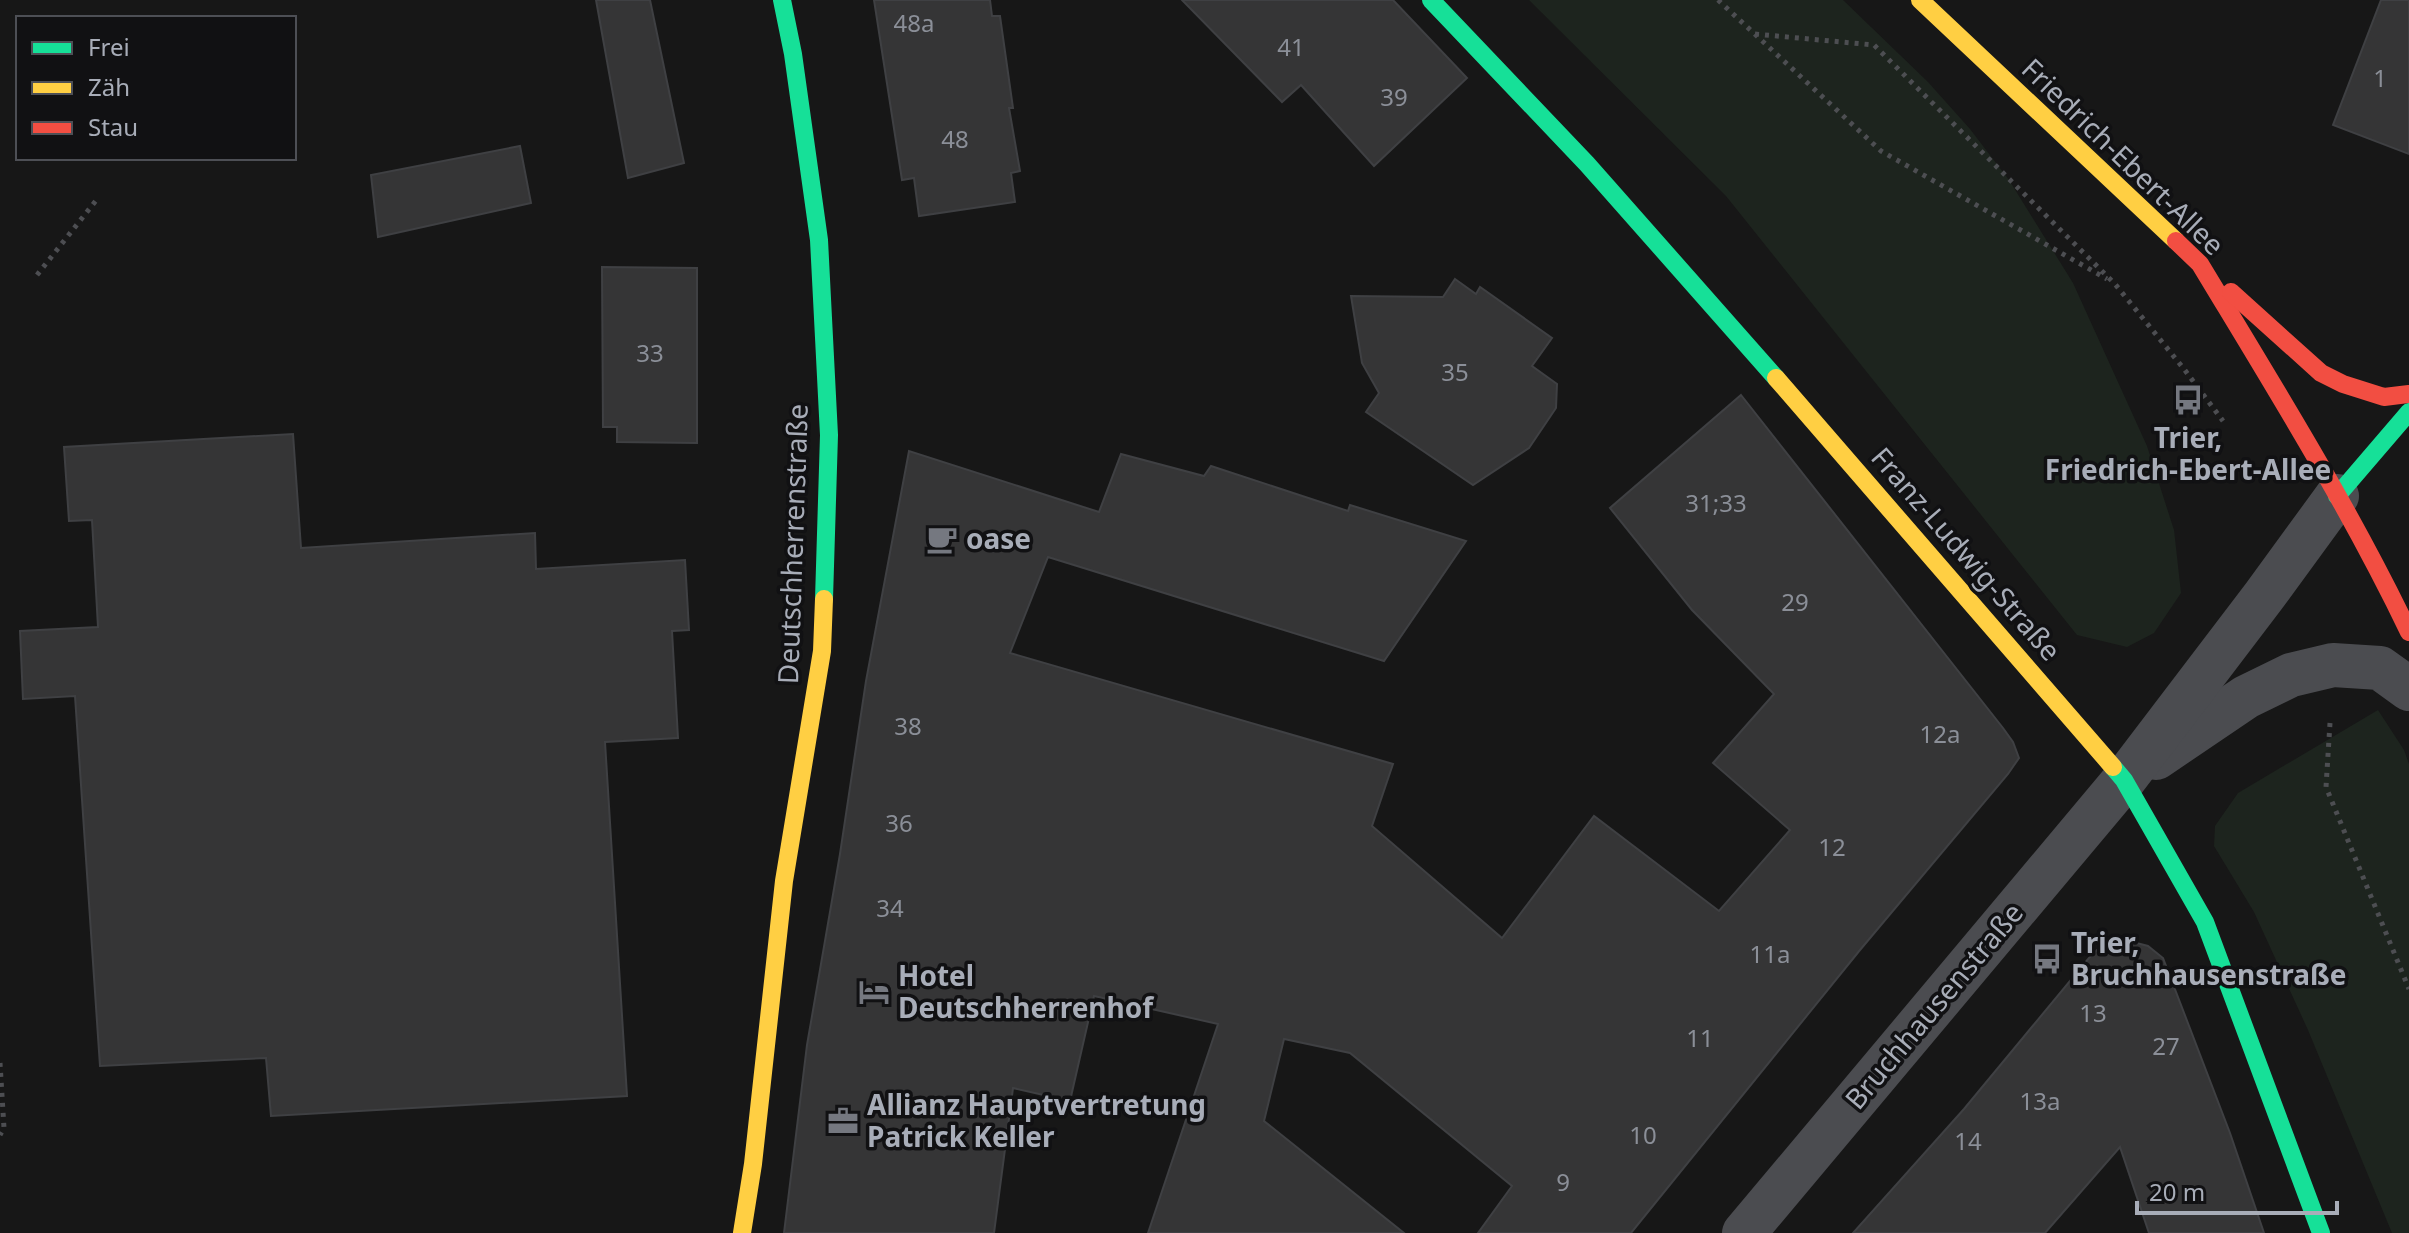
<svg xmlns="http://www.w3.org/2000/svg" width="2409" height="1233" viewBox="0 0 2409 1233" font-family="'Noto Sans',sans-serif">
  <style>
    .green { fill: #1d241e }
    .building { fill: #353536; stroke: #3f4043; stroke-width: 2 }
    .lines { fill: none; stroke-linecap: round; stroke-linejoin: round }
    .path { stroke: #4d4e52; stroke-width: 5; stroke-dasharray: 4 6; stroke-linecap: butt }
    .street { stroke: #4b4c50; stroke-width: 44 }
    .fast { stroke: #16e098; stroke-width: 18 }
    .slow { stroke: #ffcf43; stroke-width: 18 }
    .jam { stroke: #f24e42; stroke-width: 18 }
    .labels { text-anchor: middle; stroke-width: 7; stroke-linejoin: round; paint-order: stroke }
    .number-label { font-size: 24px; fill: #8b8f98 }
    .street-label { font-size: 28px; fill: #a8adb8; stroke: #111113 }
    .poi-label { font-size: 28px; font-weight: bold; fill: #a8adb8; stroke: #111113; text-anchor: start }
  </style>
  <rect width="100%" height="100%" fill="#171717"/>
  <g class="green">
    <polygon points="1529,0 1843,0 1928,82 1970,129 2009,180 2073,283 2147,446 2174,530 2181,593 2154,633 2127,647 2077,635 1726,196"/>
    <polygon points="2378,710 2404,750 2409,764 2409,1233 2392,1233 2308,1030 2254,912 2214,846 2215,826 2238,793"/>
  </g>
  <g class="building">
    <polygon points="596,0 650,0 684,163 628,178"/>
    <polygon points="874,0 990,0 992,16 1000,16 1013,108 1009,108 1020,171 1011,173 1015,202 919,216 914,178 902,180"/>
    <polygon points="1182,0 1393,0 1467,78 1374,166 1301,85 1282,102"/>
    <polygon points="2381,0 2409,0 2409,154 2333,125"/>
    <polygon points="520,146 531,203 378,237 371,175"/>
    <polygon points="602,267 697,268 697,443 617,442 617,427 603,427"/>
    <polygon points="1455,279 1476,294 1480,287 1552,338 1532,366 1557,384 1556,408 1529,448 1473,485 1366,412 1379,393 1362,363 1351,296 1443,297"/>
    <polygon points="1741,395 2003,728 2013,742 2019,758 2008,774 1860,950 1631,1233 1478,1233 1512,1186 1350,1053 1284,1039 1264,1121 1404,1233 1148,1233 1218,1024 1094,996 1070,1101 1013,1088 994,1233 784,1233 807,1045 840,854 866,681 909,451 1099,512 1121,454 1204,476 1211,466 1348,511 1350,505 1466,541 1384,661 1048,557 1010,653 1393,764 1372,826 1502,938 1594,816 1719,911 1790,830 1713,763 1774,694 1692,610 1610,508"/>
    <polygon points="293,434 301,548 535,533 536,569 685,560 689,630 672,631 678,738 605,742 627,1096 271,1116 266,1058 100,1066 75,696 23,699 20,631 98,627 92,520 69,521 64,447"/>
    <polygon points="2115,941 2129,941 2148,946 2163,958 2230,1133 2264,1233 2149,1233 2120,1147 2045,1233 1853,1233 1964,1109 2089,958 2098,949"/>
  </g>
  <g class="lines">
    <g class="path">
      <polyline points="1718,0 1881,151 2107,279"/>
      <polyline points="1755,34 1874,45 2115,284 2184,369 2223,421"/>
      <polyline points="37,275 98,198"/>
      <polyline points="2330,723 2326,787 2409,989"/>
      <polyline points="0,1063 4,1128 0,1135"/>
    </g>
    <g class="street">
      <polyline points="2156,758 2246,697 2291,675 2333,665 2380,668 2409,689"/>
      <polyline points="1744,1233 2124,780 2264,596 2337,496"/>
    </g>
    <g class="fast">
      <polyline points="782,0 793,54 819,240 829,435 824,599"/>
      <polyline points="1431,0 1587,164 1776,378"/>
      <polyline points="2337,496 2409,412"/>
      <polyline points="2113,767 2124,780 2205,922 2321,1233"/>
    </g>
    <g class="slow">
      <polyline points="1920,0 2176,241"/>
      <polyline points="1776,378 2113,767"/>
      <polyline points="742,1233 753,1164 784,881 822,651 824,599"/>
    </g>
    <g class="jam">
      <path d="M2176,241l24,23c73,121 148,241 209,368"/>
      <polyline points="2231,292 2321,373 2343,384 2384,397 2409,394"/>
    </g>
  </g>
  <defs>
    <g id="bus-bare" transform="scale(2.4)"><path d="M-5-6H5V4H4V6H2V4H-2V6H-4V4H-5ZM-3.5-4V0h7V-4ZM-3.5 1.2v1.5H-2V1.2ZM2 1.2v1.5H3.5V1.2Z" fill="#757880" stroke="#111113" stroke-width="2.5" paint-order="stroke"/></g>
    <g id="cafe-bare" transform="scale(2.4)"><path d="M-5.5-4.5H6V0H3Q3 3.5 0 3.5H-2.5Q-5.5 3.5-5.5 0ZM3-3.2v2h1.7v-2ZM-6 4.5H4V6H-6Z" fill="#757880" stroke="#111113" stroke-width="2.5" paint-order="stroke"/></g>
    <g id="hotel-bare" transform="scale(2.4)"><path d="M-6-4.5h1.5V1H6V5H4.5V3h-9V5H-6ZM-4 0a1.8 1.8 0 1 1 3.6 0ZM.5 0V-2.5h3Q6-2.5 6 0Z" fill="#757880" stroke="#111113" stroke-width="2.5" paint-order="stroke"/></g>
    <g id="office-bare" transform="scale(2.4)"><path d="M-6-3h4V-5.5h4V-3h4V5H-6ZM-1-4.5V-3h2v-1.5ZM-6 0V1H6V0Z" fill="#757880" stroke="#111113" stroke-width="2.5" paint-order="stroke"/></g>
  </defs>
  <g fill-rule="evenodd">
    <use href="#bus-bare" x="2188" y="400"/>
    <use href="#cafe-bare" x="942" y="539"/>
    <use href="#bus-bare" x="2047" y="959"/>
    <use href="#hotel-bare" x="874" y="992"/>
    <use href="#office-bare" x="843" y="1121"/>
  </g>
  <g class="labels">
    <g class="number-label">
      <text x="914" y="32">48a</text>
      <text x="1291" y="56">41</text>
      <text x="2380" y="87">1</text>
      <text x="1394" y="106">39</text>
      <text x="955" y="148">48</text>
      <text x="650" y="362">33</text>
      <text x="1455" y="381">35</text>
      <text x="1716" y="512">31;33</text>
      <text x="1795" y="611">29</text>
      <text x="908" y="735">38</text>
      <text x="1940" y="743">12a</text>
      <text x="899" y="832">36</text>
      <text x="1832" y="856">12</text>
      <text x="890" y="917">34</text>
      <text x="1770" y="963">11a</text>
      <text x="2093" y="1022">13</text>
      <text x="1700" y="1047">11</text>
      <text x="2166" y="1055">27</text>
      <text x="2040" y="1110">13a</text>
      <text x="1643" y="1144">10</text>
      <text x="1968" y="1150">14</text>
      <text x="1563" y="1191">9</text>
    </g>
    <g class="street-label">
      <text transform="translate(2123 157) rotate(44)" y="10">Friedrich-Ebert-Allee</text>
      <text transform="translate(793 544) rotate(-88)" y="10">Deutschherrenstraße</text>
      <text transform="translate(1966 554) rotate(49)" y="10">Franz-Ludwig-Straße</text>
      <text transform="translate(1934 1006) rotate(-50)" y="10">Bruchhausenstraße</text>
    </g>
    <g class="poi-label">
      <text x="2188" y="448" text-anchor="middle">Trier,<tspan x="2188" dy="32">Friedrich-Ebert-Allee</tspan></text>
      <text x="966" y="549">oase</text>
      <text x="2071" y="953">Trier,<tspan x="2071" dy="32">Bruchhausenstraße</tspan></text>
      <text x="898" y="986">Hotel<tspan x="898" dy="32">Deutschherrenhof</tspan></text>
      <text x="867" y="1115">Allianz Hauptvertretung<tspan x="867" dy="32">Patrick Keller</tspan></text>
    </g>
  </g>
  <rect x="16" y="16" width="280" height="144" fill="#111113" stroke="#4d4f55" stroke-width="2"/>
  <rect x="32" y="42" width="40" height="12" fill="#16e098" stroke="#4d4f55" stroke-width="2"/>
  <text x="88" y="56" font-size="24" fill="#a8adb8">Frei</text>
  <rect x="32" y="82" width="40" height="12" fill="#ffcf43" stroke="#4d4f55" stroke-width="2"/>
  <text x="88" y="96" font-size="24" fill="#a8adb8">Zäh</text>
  <rect x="32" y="122" width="40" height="12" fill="#f24e42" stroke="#4d4f55" stroke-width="2"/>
  <text x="88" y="136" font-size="24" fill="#a8adb8">Stau</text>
  <path d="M2137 1201v12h200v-12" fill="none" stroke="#a8adb8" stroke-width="4"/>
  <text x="2149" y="1201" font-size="24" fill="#a8adb8" stroke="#111113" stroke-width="6" paint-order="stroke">20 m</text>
</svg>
